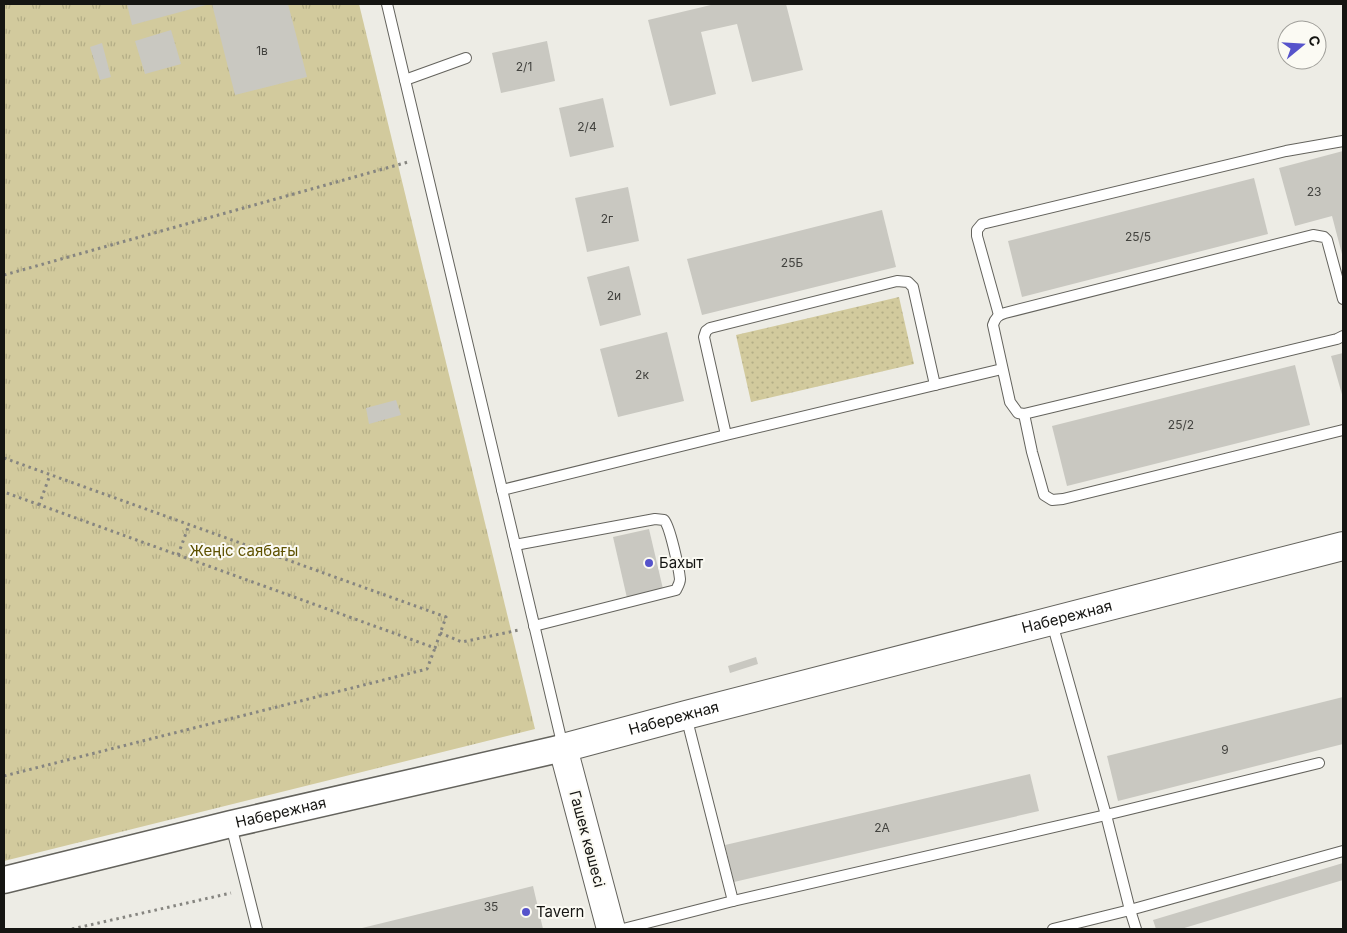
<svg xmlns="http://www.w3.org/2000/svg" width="1347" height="933" viewBox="0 0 1347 933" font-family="Inter,sans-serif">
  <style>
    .grass { fill: url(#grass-dots) }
    .park { fill: url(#park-tufts) }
    .building { fill: #c9c8c1 }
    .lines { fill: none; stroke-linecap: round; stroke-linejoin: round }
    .lane-casing { stroke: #64635d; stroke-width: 12 }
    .secondary-casing { stroke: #64635d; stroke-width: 29 }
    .primary-casing { stroke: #64635d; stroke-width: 30 }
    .path { stroke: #868580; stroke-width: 3; stroke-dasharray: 2.5 4; stroke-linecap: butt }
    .lane { stroke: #fff; stroke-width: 10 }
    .secondary { stroke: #fff; stroke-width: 26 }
    .primary { stroke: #fff; stroke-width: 28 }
    .poi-dot { fill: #5653cb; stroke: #fbfaf3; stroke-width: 2 }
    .labels { text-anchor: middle; stroke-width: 4; stroke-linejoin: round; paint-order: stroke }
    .number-label { font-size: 12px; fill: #42423e }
    .park-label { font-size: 15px; fill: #5e5100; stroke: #fbfaf3 }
    .poi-label { font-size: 15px; fill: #151512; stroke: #fbfaf3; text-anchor: start }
    .street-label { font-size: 15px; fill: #151512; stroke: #fbfaf3 }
  </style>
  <defs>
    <pattern id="grass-dots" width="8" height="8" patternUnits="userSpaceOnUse" patternTransform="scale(1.25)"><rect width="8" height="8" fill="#d2ca9d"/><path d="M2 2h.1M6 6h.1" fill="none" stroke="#b3ad86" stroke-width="1.8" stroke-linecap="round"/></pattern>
    <pattern id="park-tufts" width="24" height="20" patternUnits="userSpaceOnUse" patternTransform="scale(1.25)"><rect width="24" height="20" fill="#d2ca9d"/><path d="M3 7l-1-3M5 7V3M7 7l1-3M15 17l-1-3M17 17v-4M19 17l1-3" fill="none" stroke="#b3ad86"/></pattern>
  </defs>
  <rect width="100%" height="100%" fill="#edece5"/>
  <polygon class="grass" points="899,297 914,364 751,402 736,335"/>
  <polygon class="park" points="4,4 359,4 535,729 4,861"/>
  <g class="building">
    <polygon points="127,4 210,4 132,25"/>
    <polygon points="212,4 288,4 307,77 235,95"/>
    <polygon points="715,4 786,4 803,70 752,82 737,24 701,32 716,94 670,106 648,20"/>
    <polygon points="171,30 181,64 145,74 135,41"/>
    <polygon points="547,41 555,81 501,93 492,53"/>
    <polygon points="102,43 111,77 100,80 90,47"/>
    <polygon points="603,98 614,147 570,157 559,108"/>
    <polygon points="1343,151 1343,258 1332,216 1295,226 1279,168"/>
    <polygon points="1254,178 1268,234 1022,297 1008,241"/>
    <polygon points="628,187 639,241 587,252 575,198"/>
    <polygon points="882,210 896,267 702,315 687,259"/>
    <polygon points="629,266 641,315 600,326 587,277"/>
    <polygon points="667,332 684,401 618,417 600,349"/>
    <polygon points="1343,353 1343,398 1331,356"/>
    <polygon points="1295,365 1310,425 1067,486 1052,426"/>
    <polygon points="396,400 401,415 369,424 366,408"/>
    <polygon points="649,529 663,589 627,598 613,537"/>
    <polygon points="756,657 758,664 730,673 728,666"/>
    <polygon points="1343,697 1343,744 1118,801 1107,756"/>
    <polygon points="1030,774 1039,811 734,882 725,845"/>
    <polygon points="1343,863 1343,880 1181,929 1156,929 1153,920"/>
    <polygon points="533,886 543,929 358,929"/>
  </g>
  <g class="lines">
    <g class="lane-casing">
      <g id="lane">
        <polyline points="387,4 563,747"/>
        <polyline points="405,80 466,58"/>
        <path d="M1343,299l-16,-59 -3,-3 -11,-2 -308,78c-7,2 -10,5 -12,12l17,77 8,11 6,1 313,-75 6,-3"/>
        <polyline points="999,315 977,236 977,230 982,224 1286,151 1343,141"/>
        <polyline points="935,385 1002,369"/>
        <polyline points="1024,414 1032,452 1044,495 1052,500 1063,499 1343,430"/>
        <polyline points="502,490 726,435 704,337 706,331 710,328 897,281 908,282 913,287 935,385 726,435"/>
        <path d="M515,545l140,-26 9,1c6,6 15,49 16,59 0,4 -2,7 -4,11l-142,36"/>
        <polyline points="1052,623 1106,815 1130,910 1343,851"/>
        <polyline points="686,716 733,901"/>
        <polyline points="231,825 257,929"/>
        <polyline points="623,929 733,901 1106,815 1319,763"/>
        <polyline points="1053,929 1130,910 1136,929"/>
      </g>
    </g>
    <g class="secondary-casing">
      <g id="secondary">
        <path id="s1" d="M4,880l227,-56 332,-76"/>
      </g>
    </g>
    <g class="primary-casing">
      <g id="primary">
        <path id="s2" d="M611,929l-48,-181 123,-33 657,-169"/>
      </g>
    </g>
    <g class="path">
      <polyline points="4,275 408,162"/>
      <polyline points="4,458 446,617 435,648 4,492"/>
      <polyline points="39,505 50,475"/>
      <polyline points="178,555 189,525"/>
      <polyline points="440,633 462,642 519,630"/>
      <polyline points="4,776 427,669 435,648"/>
      <polyline points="72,929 231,893"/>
    </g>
    <use href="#lane" class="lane"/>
    <use href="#secondary" class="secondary"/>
    <use href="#primary" class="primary"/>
  </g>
  <g class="poi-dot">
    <circle cx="649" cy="563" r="5"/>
    <circle cx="526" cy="912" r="5"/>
  </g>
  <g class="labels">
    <g class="number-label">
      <text x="262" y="55">1в</text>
      <text x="524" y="71">2/1</text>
      <text x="587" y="131">2/4</text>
      <text x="1314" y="196">23</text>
      <text x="607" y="223">2г</text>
      <text x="1138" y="241">25/5</text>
      <text x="792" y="267">25Б</text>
      <text x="614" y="300">2и</text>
      <text x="642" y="379">2к</text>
      <text x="1181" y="429">25/2</text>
      <text x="1225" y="754">9</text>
      <text x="882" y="832">2А</text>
      <text x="491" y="911">35</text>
    </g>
    <g class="park-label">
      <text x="244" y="556">Жеңіс саябағы</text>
    </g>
    <g class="poi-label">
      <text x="659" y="568">Бахыт</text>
      <text x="536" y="917">Tavern</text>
    </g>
    <g class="street-label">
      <text dy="5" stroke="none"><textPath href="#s2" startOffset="708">Набережная</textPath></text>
      <text dy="5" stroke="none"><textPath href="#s2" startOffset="302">Набережная</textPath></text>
      <text dy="5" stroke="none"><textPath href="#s1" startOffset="285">Набережная</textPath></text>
      <text transform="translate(587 839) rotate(75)" y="5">Гашек көшесі</text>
    </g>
  </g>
  <rect width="1347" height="933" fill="none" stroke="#151512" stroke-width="10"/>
  <g transform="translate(1302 45) rotate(72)"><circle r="24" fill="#fbfaf3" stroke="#9f9e99"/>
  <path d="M0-4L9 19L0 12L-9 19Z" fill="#5653cb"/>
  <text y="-8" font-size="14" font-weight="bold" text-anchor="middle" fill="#151512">С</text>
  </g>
</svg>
